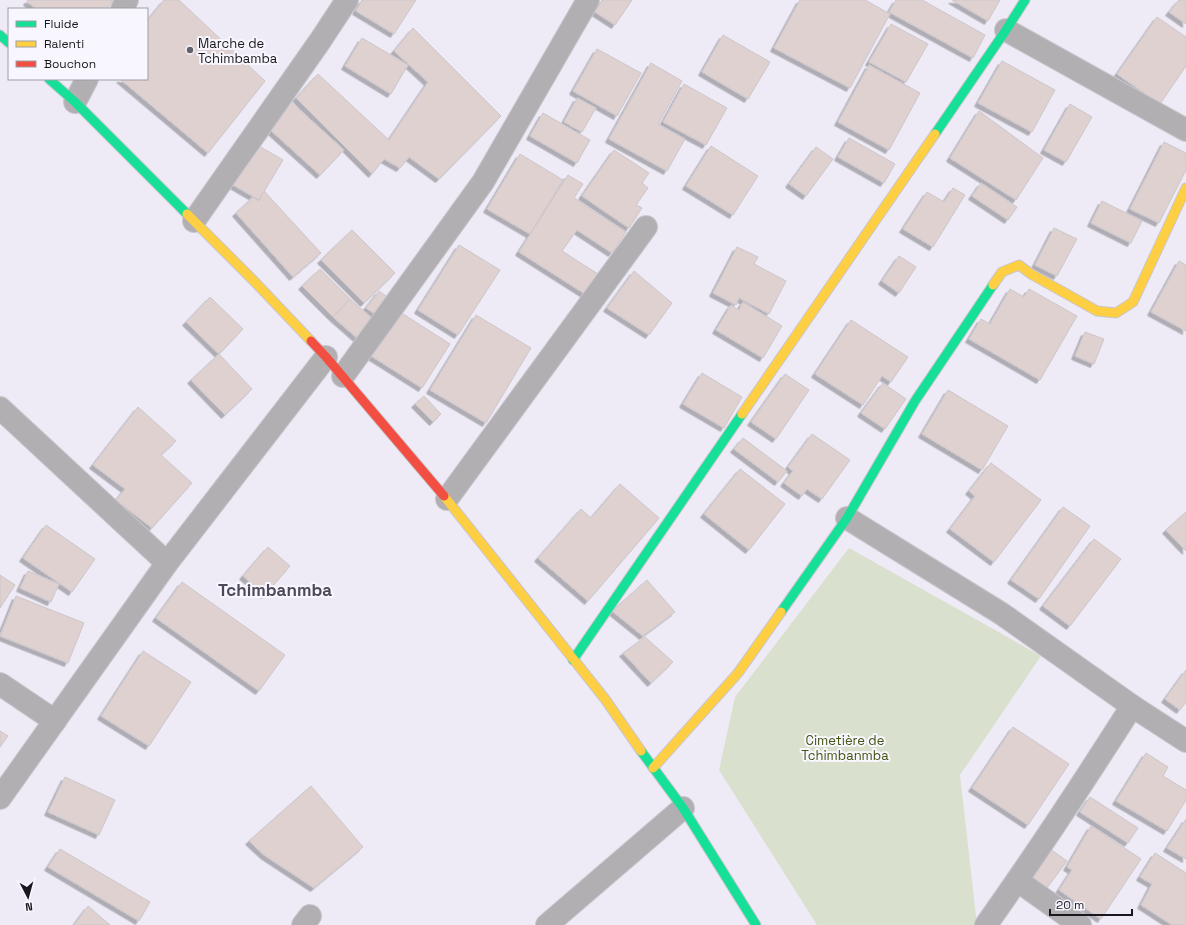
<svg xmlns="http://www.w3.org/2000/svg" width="1186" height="925" viewBox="0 0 1186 925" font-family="'Space Grotesk',sans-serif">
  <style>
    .green { fill: #d9e0ce }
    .building { fill: #e0d1d1; stroke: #cbc6ca; filter: url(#shadow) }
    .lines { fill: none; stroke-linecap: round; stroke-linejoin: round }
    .street-casing { stroke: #c8c6ce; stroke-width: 24 }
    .fast-casing { stroke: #c8c6ce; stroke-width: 11 }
    .slow-casing { stroke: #c8c6ce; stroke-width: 11 }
    .jam-casing { stroke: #c8c6ce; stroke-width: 11 }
    .street { stroke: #b2afb2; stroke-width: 22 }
    .fast { stroke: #16e098; stroke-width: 9 }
    .slow { stroke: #ffcf43; stroke-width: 9 }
    .jam { stroke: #f24e42; stroke-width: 9 }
    .poi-dot { fill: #646169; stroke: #f8f6fe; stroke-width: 1.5 }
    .labels { text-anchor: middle; stroke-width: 4; stroke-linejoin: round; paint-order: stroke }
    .poi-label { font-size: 13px; fill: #19171d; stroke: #f8f6fe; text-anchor: start }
    .park-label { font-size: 13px; fill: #415410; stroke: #f8f6fe }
    .district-label { font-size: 17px; font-weight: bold; fill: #4d4958; stroke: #f8f6fe }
  </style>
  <defs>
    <filter id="shadow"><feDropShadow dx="-3.5" dy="3.5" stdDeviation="0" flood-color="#0004"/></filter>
  </defs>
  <rect width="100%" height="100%" fill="#eeebf6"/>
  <polygon class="green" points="849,548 1041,656 960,775 977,925 817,925 719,770 735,697"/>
  <g class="building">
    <polygon points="28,0 113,0 107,9 37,9 27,2"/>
    <polygon points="164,0 179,0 265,81 208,153 120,79 147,79 147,21"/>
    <polygon points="362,0 416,0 394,34 356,11"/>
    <polygon points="602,0 632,0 615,25 595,12"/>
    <polygon points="800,0 865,0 890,14 850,88 774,48"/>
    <polygon points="896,0 922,0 985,35 973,58 889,12"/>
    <polygon points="952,0 1000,0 988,21"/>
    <polygon points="1179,0 1186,0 1186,24 1169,12"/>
    <polygon points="1157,17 1186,37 1186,66 1160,104 1117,74"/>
    <polygon points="891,24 928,44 906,82 869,62"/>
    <polygon points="413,28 501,116 439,179 409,157 400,168 384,159 372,174 296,98 318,74 389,140 428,82 394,51"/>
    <polygon points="723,35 770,62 748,99 702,72"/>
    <polygon points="362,38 408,65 391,94 345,66"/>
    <polygon points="597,49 641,73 617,116 573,91"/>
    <polygon points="1002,61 1055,90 1032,132 978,103"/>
    <polygon points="651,63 682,81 658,124 685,139 667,171 609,139"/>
    <polygon points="869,65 920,93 889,150 838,122"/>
    <polygon points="684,84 727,108 706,145 663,122"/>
    <polygon points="577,98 596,108 582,132 564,122"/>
    <polygon points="291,102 344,150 320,175 267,127"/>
    <polygon points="1070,104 1092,117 1066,162 1044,150"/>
    <polygon points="979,111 1043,158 1016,200 950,158"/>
    <polygon points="543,113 590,140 577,163 530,136"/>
    <polygon points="849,138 895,164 884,183 838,157"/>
    <polygon points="252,142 283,160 259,200 228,182"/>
    <polygon points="1164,142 1186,153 1186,170 1159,223 1130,209"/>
    <polygon points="711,146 758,176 733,215 686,186"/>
    <polygon points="816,147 833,159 806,196 789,184"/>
    <polygon points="614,150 649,173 642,183 648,188 636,205 642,208 629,228 582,196"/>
    <polygon points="520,154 563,180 530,234 487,209"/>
    <polygon points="568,175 583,184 574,198 626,232 612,253 577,230 562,251 598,274 585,294 519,252"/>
    <polygon points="981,183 1017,207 1008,220 972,196"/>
    <polygon points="953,188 965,195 933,247 903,229 927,192 944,202"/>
    <polygon points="264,191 321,253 293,277 236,213 253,197 259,201"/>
    <polygon points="1102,201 1142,221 1131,243 1091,223"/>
    <polygon points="1054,228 1077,239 1057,276 1035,265"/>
    <polygon points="352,230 395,273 364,303 321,260"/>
    <polygon points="459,245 500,270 458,335 418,310"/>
    <polygon points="737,247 758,257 754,264 786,281 769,314 739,298 736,305 713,293"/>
    <polygon points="899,256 916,267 899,293 882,281"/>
    <polygon points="1179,261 1186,265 1186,331 1151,312"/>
    <polygon points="320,269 350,299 333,317 302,286"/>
    <polygon points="634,271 672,303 649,335 607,308"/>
    <polygon points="1010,289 1024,297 1029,289 1077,316 1040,380 969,339 981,319 990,324"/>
    <polygon points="379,291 390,299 378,316 366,308"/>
    <polygon points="210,297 243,329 219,354 186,322"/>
    <polygon points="350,299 373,319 357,338 333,317"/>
    <polygon points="743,302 782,326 763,358 716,330 731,305 739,310"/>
    <polygon points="397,310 450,344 422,388 368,354"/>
    <polygon points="476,315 531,348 486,423 430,390"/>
    <polygon points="851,320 908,357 891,382 882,376 863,405 815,374"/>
    <polygon points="1085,332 1104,339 1094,364 1075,356"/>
    <polygon points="219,354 252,389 225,415 191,380"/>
    <polygon points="702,373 742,397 724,428 683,404"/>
    <polygon points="785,374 809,390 776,439 751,422"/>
    <polygon points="883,383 906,399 885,429 861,413"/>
    <polygon points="948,390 1008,426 982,470 922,434"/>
    <polygon points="424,396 441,414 433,422 415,404"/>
    <polygon points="138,407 176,441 161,455 192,483 152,528 116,500 125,489 93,465"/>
    <polygon points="812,434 850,460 822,499 807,489 802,496 784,483 793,471 788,467"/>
    <polygon points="743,438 787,471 778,482 734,449"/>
    <polygon points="991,463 1041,500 994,562 950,529 975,496 969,491"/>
    <polygon points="740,469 785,504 749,550 704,514"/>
    <polygon points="620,484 659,518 588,601 538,558 581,509 591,518"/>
    <polygon points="1063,507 1090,526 1039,599 1011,580"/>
    <polygon points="1186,512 1186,551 1166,530"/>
    <polygon points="46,525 95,559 72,592 23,558"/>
    <polygon points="1094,539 1121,559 1070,626 1043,606"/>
    <polygon points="268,547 290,566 265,595 243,576"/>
    <polygon points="28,571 59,584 51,602 20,588"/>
    <polygon points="0,575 15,585 0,608"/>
    <polygon points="647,580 675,612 643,636 612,611"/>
    <polygon points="182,582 285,655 259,691 156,618"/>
    <polygon points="16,596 84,623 68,663 0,636"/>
    <polygon points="645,637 673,662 651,683 623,653"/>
    <polygon points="143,651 191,682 149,746 101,716"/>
    <polygon points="1186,670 1186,702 1180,710 1165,699"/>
    <polygon points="1013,727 1069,764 1028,825 972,788"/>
    <polygon points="0,731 8,736 0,747"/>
    <polygon points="1146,753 1168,767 1163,776 1186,790 1186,800 1167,831 1116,801"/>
    <polygon points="65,777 115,800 99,835 48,812"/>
    <polygon points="311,786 363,847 314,888 264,855 249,841"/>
    <polygon points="1090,797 1138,828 1128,843 1080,812"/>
    <polygon points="1186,819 1186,859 1167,848"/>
    <polygon points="1091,826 1141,859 1101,919 1059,890 1072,870 1067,867"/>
    <polygon points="60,849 150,902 139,921 48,867"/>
    <polygon points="1050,849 1067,861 1041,896 1025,884"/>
    <polygon points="1155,853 1186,873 1186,925 1172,925 1141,905 1152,884 1140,877"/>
    <polygon points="88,906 110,925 74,925"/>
  </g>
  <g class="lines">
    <g class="street-casing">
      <g id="street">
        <polyline points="122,9 127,0"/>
        <polyline points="1006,30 1186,130"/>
        <polyline points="75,102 87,79"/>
        <polyline points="194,221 320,41 347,0"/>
        <polyline points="343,376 483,182 588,0"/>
        <polyline points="0,408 167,563"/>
        <polyline points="447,499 646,227"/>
        <polyline points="847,518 1002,614 1132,706 1186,741"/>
        <polyline points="0,684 55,721"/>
        <polyline points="0,798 167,563 326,357"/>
        <polyline points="1018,881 1080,925"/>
        <polyline points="303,925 310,916"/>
        <polyline points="547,925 683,808"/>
        <path d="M986,925c51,-72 99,-145 146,-219"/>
      </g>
    </g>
    <g class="fast-casing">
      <g id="fast">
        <polyline points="0,35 9,43"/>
        <polyline points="49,79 75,102 187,214"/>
        <polyline points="935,134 1006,30 1025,0"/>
        <polyline points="781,612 847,518 915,401 993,285"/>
        <polyline points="573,660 742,414"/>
        <polyline points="641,751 683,808 756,925"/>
      </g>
    </g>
    <g class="slow-casing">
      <g id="slow">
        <polyline points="187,214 253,280 311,341"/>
        <polyline points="993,285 1002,272 1019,265 1031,274 1097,311 1116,313 1133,302 1186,188"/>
        <polyline points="742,414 935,134"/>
        <polyline points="444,496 605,699 641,751"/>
        <polyline points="653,768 738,673 781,612"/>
      </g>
    </g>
    <g class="jam-casing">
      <polyline id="jam" points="311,341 326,357 444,496"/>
    </g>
    <use href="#street" class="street"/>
    <use href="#fast" class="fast"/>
    <use href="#slow" class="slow"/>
    <use href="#jam" class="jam"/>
  </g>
  <circle class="poi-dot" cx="190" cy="50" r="4"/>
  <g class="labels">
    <g class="poi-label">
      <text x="198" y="48">Marche de<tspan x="198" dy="15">Tchimbamba</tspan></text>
    </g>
    <g class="park-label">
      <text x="845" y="745">Cimetière de<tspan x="845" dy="15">Tchimbanmba</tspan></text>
    </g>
    <g class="district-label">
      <text x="275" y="596">Tchimbanmba</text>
    </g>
  </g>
  <rect x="8" y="8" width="140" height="72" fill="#f8f6fe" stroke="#9f9da4"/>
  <rect x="16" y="21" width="20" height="6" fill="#16e098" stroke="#9f9da4"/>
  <text x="44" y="28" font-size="12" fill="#19171d">Fluide</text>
  <rect x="16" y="41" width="20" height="6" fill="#ffcf43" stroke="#9f9da4"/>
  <text x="44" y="48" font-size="12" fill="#19171d">Ralenti</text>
  <rect x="16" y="61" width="20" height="6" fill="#f24e42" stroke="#9f9da4"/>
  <text x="44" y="68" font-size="12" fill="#19171d">Bouchon</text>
  <g transform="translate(28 897) rotate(174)" stroke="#f8f6fe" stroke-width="3" paint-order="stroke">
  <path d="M0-3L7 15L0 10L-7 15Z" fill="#19171d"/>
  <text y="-6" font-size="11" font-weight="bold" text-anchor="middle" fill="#19171d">N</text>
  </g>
  <path d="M1050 909v6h82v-6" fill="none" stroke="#19171d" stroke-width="2"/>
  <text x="1056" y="909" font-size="12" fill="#19171d" stroke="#f8f6fe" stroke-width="3" paint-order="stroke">20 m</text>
</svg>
